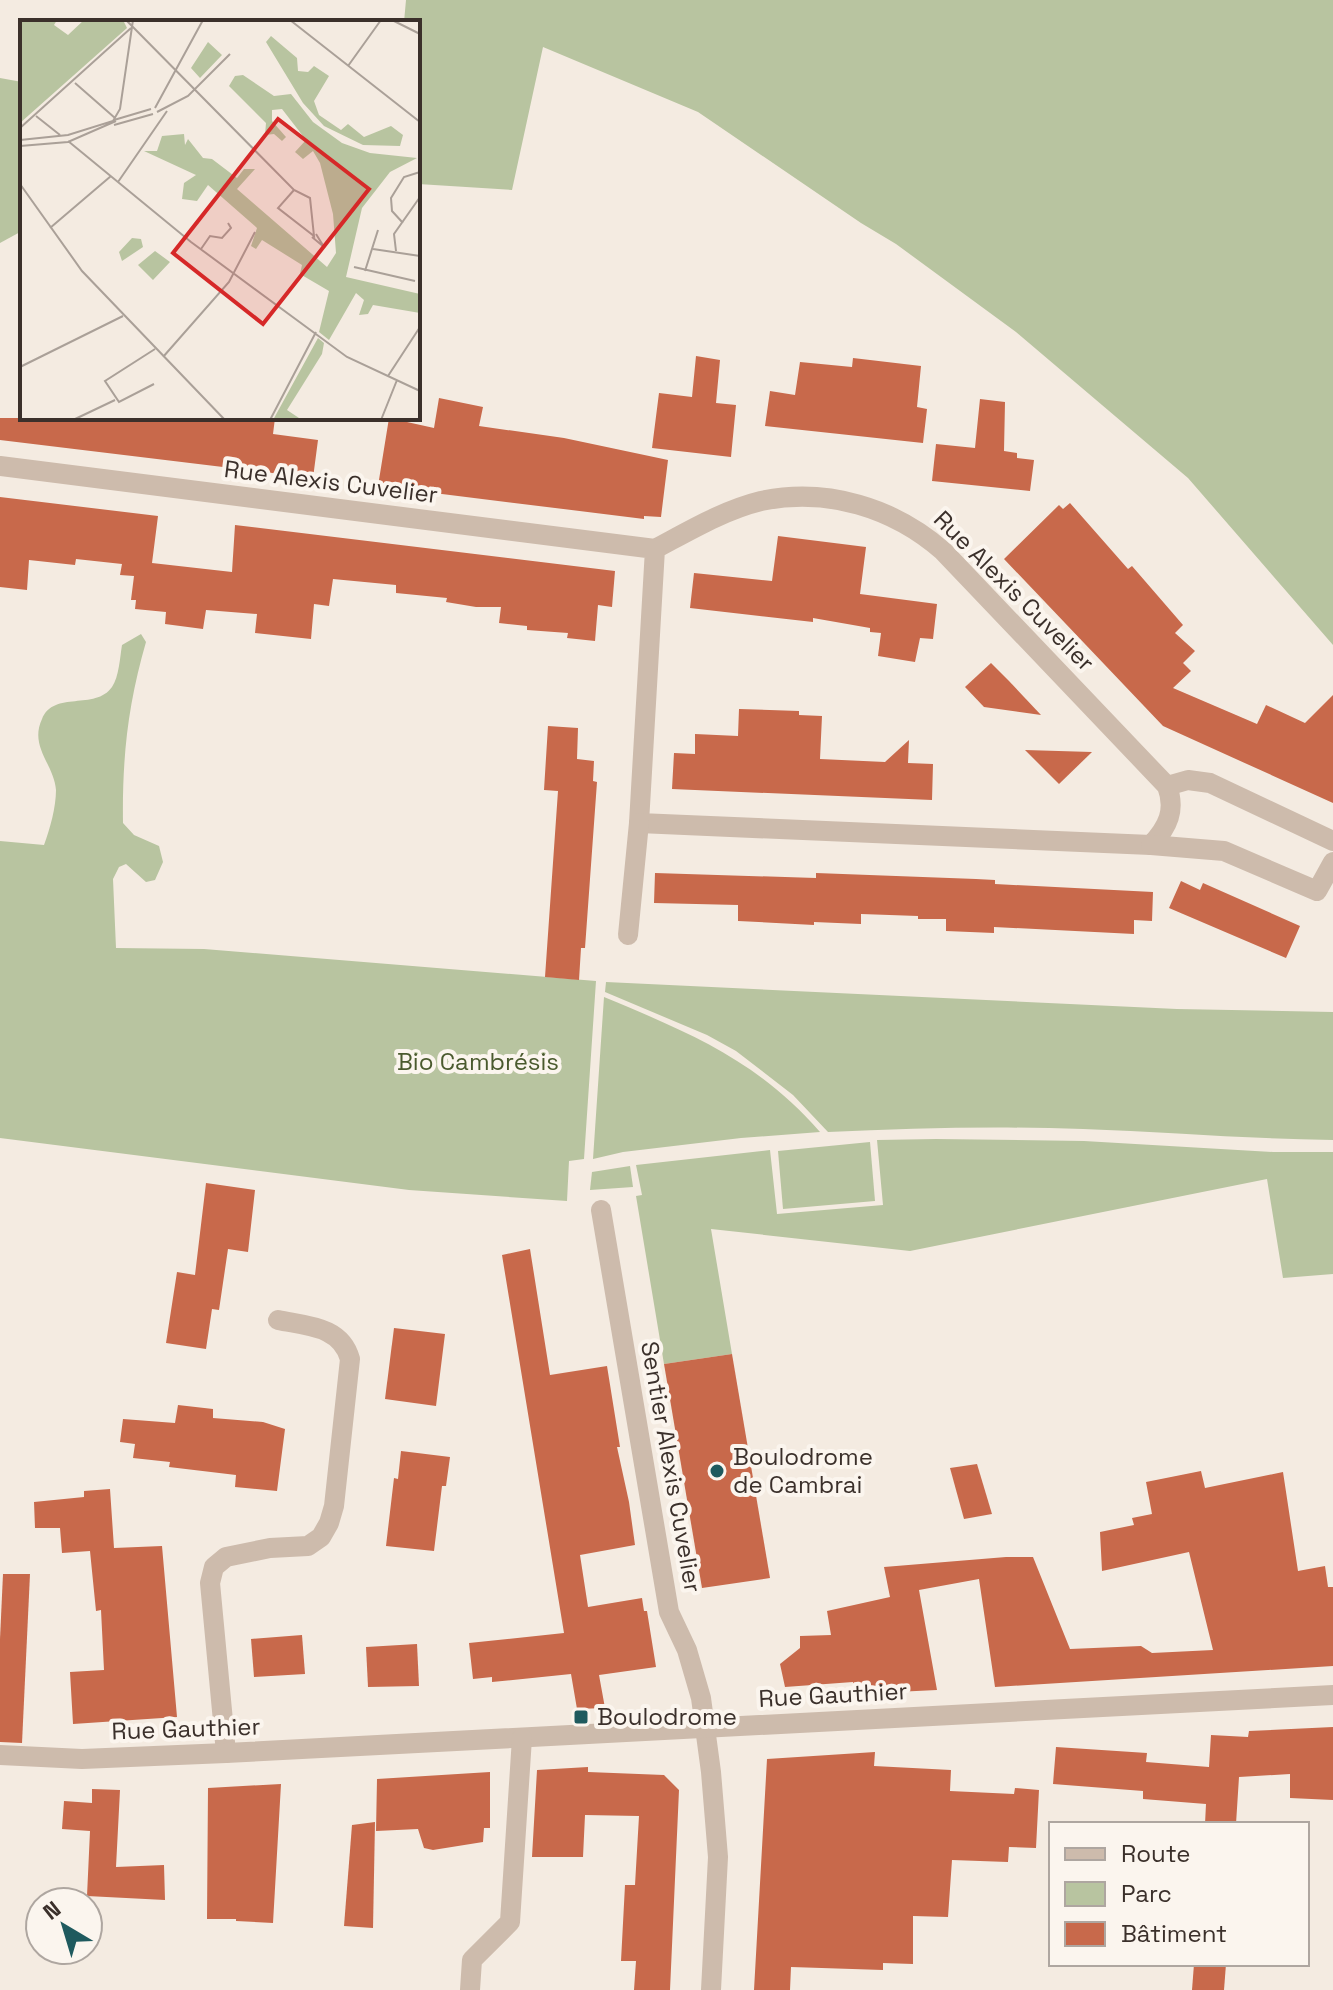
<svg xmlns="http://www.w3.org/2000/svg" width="1333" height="1990" viewBox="0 0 1333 1990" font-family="'Space Grotesk',sans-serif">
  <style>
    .green { fill: #b8c4a0 }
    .building { fill: #c8694b }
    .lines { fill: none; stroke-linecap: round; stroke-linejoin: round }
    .minor { stroke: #cdbbac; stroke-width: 20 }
    .poi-dot { fill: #1f5a5e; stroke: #fbf5ee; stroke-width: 3 }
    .labels { text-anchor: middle; stroke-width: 8; stroke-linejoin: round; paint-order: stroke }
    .street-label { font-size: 24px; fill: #3b302b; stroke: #fbf5ee }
    .park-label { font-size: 24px; fill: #4a5a2e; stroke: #fbf5ee }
    .poi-label { font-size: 24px; fill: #3b302b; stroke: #fbf5ee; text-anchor: start }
    .inset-road { fill: none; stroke: #aaa098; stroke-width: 2 }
    .view { fill: #d62828; fill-opacity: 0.15; stroke: #d62828; stroke-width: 4 }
    .inset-edge { fill: none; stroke: #3b302b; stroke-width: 4 }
  </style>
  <rect width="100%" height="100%" fill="#f4ebe1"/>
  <g class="green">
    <polygon points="406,0 1333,0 1333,645 1188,478 1016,332 896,244 861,223 698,112 543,47 512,190 418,184 418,22 404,22"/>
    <polygon points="0,78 22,82 22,231 0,243"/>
    <path d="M141,634l5,8c-18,62 -24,116 -23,181l11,12 25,11 4,16 -8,18 -9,2 -20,-18 -7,3 -6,12 3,69 88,1 392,32 -12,178 -15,2 -2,40 -158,-11 -409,-52v-297l44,4c6,-16 12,-38 12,-55 -2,-26 -27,-43 -14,-71 12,-29 53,-8 70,-32 7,-10 8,-30 10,-42z"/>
    <path d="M606,982l571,27 156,3v128c-83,-1 -166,-8 -250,-11 -85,-3 -170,-1 -255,3l-35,-37 -57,-44 -29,-16 -102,-43z"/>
    <path d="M604,997c86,36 153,63 216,135l-79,6 -118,14 -30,7z"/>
    <polygon points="936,1139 1084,1141 1273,1152 1333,1152 1333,1274 1283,1278 1267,1179 910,1251 711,1229 732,1354 664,1364 636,1196 642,1195 636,1165 770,1150 777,1214 883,1205 877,1140"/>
    <polygon points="870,1142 875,1201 783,1209 778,1151"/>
    <polygon points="630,1166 633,1187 590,1190 592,1172"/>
  </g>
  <g class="building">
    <polygon points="696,356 720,360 716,403 736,405 731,457 652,448 659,393 692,397"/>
    <polygon points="853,358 921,366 917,407 927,409 923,443 765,426 770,391 795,395 800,362 852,367"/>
    <polygon points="439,398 483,407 479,426 564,438 668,460 661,517 644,516 644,519 378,486 389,418 434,428"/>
    <polygon points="980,399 1005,402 1004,451 1017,453 1017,458 1034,460 1030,491 932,481 936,444 975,448"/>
    <polygon points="0,418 275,418 273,434 318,440 313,478 0,440"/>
    <polygon points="0,497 158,516 152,563 232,572 235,525 615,571 612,607 598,605 595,641 567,638 568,633 527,630 527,626 499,623 501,607 476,607 446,602 447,598 396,593 396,585 333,579 329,606 314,604 311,639 255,633 257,614 206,610 203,629 165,624 166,612 135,609 136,600 131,600 134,576 120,575 122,564 76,559 75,565 29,560 27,590 0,587"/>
    <polygon points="1070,503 1128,569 1132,566 1183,625 1175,633 1195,651 1183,663 1191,671 1173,688 1257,724 1266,705 1305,723 1333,695 1333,803 1163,726 1004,559 1059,505 1063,509"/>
    <polygon points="778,536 866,547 860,594 937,604 933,639 920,638 915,662 878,656 881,633 870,632 870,628 813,618 813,622 690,608 694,573 772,581"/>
    <polygon points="991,663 1009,681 1041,715 984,707 965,687"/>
    <polygon points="739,709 799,711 799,715 822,716 820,759 885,762 909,740 908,763 933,764 932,800 672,789 674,753 695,754 695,734 738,736"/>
    <polygon points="548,726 578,728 577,759 594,761 593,781 597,782 585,948 581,948 579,980 545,977 558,791 544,790"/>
    <polygon points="1025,750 1092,752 1059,784"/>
    <polygon points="655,873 816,878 816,873 976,879 995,880 995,884 1153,892 1152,921 1134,920 1134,934 994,927 994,933 946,931 946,919 918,919 918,916 861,914 861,924 814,922 814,925 738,921 738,905 654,903"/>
    <polygon points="1181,881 1200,890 1203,883 1300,926 1286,958 1169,908"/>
    <polygon points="206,1183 255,1190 248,1252 228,1249 219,1310 212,1309 206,1349 166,1343 177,1272 195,1275"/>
    <polygon points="530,1249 550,1375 607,1366 620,1447 617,1447 629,1502 635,1545 580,1555 588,1607 642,1598 644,1611 647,1611 656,1667 599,1675 605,1708 577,1709 571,1674 492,1682 492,1677 473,1679 469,1643 564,1633 502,1255"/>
    <polygon points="394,1328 445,1334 436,1406 385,1399"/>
    <polygon points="732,1354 770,1578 702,1588 664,1364"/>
    <polygon points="178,1405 213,1409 213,1418 263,1422 285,1429 277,1491 235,1487 236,1475 169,1467 170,1462 133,1458 135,1444 120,1442 123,1419 175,1423"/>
    <polygon points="401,1451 450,1457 446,1486 442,1486 434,1551 386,1546 394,1478 398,1479"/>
    <polygon points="977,1464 992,1514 964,1519 950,1468"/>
    <polygon points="1201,1471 1205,1488 1283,1472 1298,1571 1325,1566 1328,1587 1333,1587 1333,1666 995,1687 979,1579 919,1590 937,1690 854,1694 853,1682 785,1687 780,1664 800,1648 800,1636 831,1635 827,1611 890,1597 884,1567 1006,1557 1033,1557 1070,1649 1141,1646 1152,1653 1213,1650 1189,1552 1102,1571 1100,1532 1134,1525 1132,1518 1152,1514 1146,1482"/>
    <polygon points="110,1489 114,1548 162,1546 177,1717 73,1724 70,1672 104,1670 101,1610 96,1611 90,1551 62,1553 60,1528 35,1528 34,1502 84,1497 84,1491"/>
    <polygon points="3,1574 30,1574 22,1743 0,1742 0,1639"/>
    <polygon points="302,1635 305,1674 254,1677 251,1639"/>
    <polygon points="417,1644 419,1686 368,1687 366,1647"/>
    <polygon points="1333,1727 1333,1800 1290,1798 1290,1774 1239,1777 1236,1824 1205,1824 1206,1804 1143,1799 1143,1791 1053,1784 1056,1747 1147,1753 1146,1762 1209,1767 1211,1735 1248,1737 1249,1731"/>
    <polygon points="875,1752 874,1766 951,1770 950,1791 1014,1794 1015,1788 1039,1790 1036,1848 1009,1847 1008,1862 952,1860 948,1917 913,1916 913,1964 883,1963 883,1970 791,1967 790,1990 754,1990 767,1759"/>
    <polygon points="588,1767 588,1772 664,1775 679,1790 670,1990 634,1990 636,1961 621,1961 625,1885 635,1885 639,1816 585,1815 583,1857 532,1857 537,1770"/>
    <polygon points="490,1772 490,1828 484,1828 483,1842 433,1850 424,1848 418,1829 376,1831 377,1779"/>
    <polygon points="281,1784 273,1923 236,1921 236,1919 207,1919 208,1788"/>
    <polygon points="92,1789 120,1790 116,1867 164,1865 165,1900 87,1896 90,1831 62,1829 64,1801 92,1803"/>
    <polygon points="375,1822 373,1928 344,1926 352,1825"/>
    <polygon points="1194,1964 1226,1964 1224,1990 1192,1990"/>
  </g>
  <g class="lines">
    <g class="minor">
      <path d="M0,466l655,83c34,-18 69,-39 106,-48 66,-14 133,7 182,50l224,235c9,24 1,41 -16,59l-512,-22 16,-274"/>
      <polyline points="1167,786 1188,780 1210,783 1333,841"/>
      <polyline points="1151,845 1224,851 1317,891 1333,862"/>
      <polyline points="628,935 639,823"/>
      <polyline points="601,1210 669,1612 687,1650 701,1698 711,1772 718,1857 711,1990"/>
      <path d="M226,1753l-16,-170 4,-16 12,-10 44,-9 38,-2 13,-9 8,-14 5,-17 16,-147c-9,-33 -43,-33 -72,-39"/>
      <polyline points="0,1755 82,1759 226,1753 1333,1695"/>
      <polyline points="470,1990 472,1960 510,1922 522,1738"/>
    </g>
  </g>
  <g class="poi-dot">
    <circle cx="717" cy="1471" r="8"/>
    <rect x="573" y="1709" width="16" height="16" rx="4"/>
  </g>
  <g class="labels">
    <g class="street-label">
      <text transform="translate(331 482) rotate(7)" y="8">Rue Alexis Cuvelier</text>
      <text transform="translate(1014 591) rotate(45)" y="8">Rue Alexis Cuvelier</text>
      <text transform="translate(671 1467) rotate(80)" y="8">Sentier Alexis Cuvelier</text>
      <text transform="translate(833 1695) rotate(-3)" y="8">Rue Gauthier</text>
      <text transform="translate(186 1729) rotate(-2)" y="8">Rue Gauthier</text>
    </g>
    <g class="park-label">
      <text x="478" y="1070">Bio Cambrésis</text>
    </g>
    <g class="poi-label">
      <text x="733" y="1465">Boulodrome<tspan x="733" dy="28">de Cambrai</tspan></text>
      <text x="597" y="1725">Boulodrome</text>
    </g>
  </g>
  <g transform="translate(20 20)">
    <rect width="400" height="400" fill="#f4ebe1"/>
    <path d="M2,0h35l-3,5 14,10 16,-15h39l4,8 -107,95zM251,16l26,22 1,13 10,1 6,-6 15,10 -15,25 5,14 22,15 7,-6 16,13 27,-11 12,9 -3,11 -37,-1 -39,-19 -21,-23 -37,-61zM188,22l14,13 -22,23 -9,-10zM223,55l31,21 17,-2 22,28 29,21 28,10 47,5 -27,14 -28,36 -16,69 74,17v19l-47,-8 -5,9 -9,1 5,-15 -8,-7 -27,47 -10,-8 10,-41 -29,-17 2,-9 -40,-25 -6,9 -5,-3 6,-18 -49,-43 -11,16 -15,-2 2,-16 12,-8 -52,-24h13l5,-15 22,-2 1,11 3,-6 15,19 9,1 25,19 7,-9h11l-18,20 90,78 9,-14 -3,-39 -13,-51 -7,-12 -10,8 -8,-7 11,-12 -24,-31 -10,1v11l14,16 -4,4 -8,-7 -9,1 1,-12 -37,-37 6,-10zM112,218l9,1 2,8 -21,14 -3,-9zM135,231l15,11 -17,18 -15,-15zM298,318l6,5 -2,11 -35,56 15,10h-29z" fill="#b8c4a0"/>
    <path class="inset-road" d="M106,0l168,170 16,8 4,38 -36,-28 16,-18M270,0l130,102M372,0l28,14M328,46l33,-46M55,63l40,35M135,88l48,-88M137,92l31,-16 42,-42M16,96l24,19M94,100l37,-11M94,105l39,-11M0,108l111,-100M0,120l48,-5 45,-14 7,-12 13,-89M48,121l123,101 156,115 73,34M0,126l48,-4 48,-21M98,162l49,-71M0,164l62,87 143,149M383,203l-11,-12 -1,-13 13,-21 16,-5M30,208l61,-52M292,217l12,10 -8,-13M181,229l9,-13 12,2 9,-10 -3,-5M353,229l47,7M376,231l-2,-17 26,-37M334,247l61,14M345,251l13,-41M143,337l66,-75 26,-50M0,347l103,-51M368,356l32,-49M134,364l-35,18 -14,-21 50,-32M53,400l42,-20M250,400l46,-88M361,400l16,-40"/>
    <path class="view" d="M258,99l91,70 -106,135 -90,-71z"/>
    <rect width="400" height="400" class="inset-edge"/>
  </g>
  <rect x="1049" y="1822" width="260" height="144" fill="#fbf5ee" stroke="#aea6a0" stroke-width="2"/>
  <rect x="1065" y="1848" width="40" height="12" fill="#cdbbac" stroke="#aea6a0" stroke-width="2"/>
  <text x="1121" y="1862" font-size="24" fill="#3b302b">Route</text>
  <rect x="1065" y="1882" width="40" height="24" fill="#b8c4a0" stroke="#aea6a0" stroke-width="2"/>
  <text x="1121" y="1902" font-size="24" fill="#3b302b">Parc</text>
  <rect x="1065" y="1922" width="40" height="24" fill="#c8694b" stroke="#aea6a0" stroke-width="2"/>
  <text x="1121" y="1942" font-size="24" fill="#3b302b">Bâtiment</text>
  <g transform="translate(64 1926) rotate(322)"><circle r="38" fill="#fbf5ee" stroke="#aea6a0" stroke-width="2"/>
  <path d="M0-6L14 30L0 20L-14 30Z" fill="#1f5a5e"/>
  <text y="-12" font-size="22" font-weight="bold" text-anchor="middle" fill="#3b302b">N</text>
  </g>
</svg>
